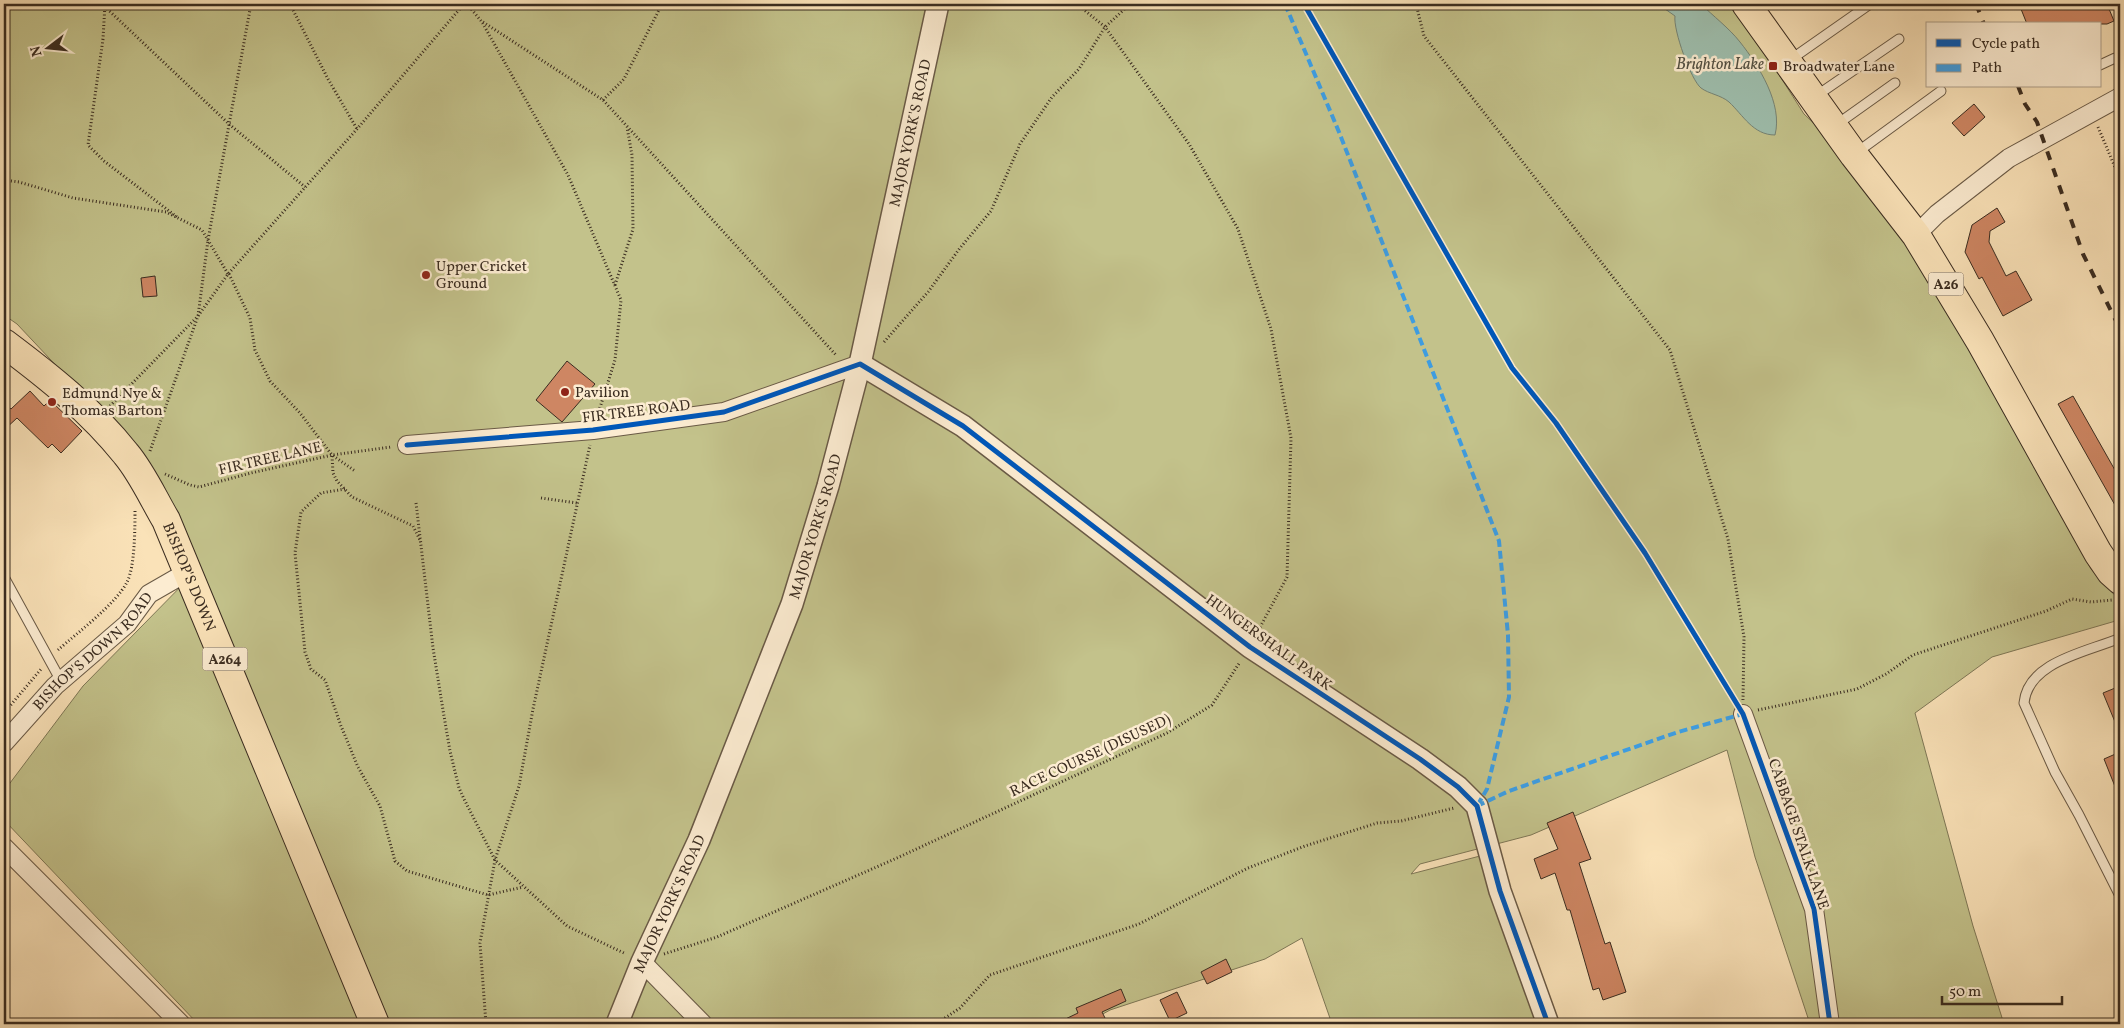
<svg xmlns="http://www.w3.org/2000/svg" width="2124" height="1028" viewBox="0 0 2124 1028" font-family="Vollkorn,serif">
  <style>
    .green { fill: #c3c28b; stroke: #7e7756 }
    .water { fill: #9ebead; stroke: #768475 }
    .building { fill: #ce8663; stroke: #3a2c20 }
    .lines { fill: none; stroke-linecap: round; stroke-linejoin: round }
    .service-casing { stroke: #6a5a46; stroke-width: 11 }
    .minor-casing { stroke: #6a5a46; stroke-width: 20 }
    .tertiary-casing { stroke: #6a5a46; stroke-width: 24 }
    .primary-casing { stroke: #3a2c20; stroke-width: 30 }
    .trunk-casing { stroke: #3a2c20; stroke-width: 30 }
    .path { stroke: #3a2c20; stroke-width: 3; stroke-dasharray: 1 2.5; stroke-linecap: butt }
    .service { stroke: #fcecd1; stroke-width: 9 }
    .minor { stroke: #fcecd1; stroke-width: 18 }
    .tertiary { stroke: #fcecd1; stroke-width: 21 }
    .primary { stroke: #fae2b8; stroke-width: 28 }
    .trunk { stroke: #fae2b8; stroke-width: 28 }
    .rail { stroke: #3a2c20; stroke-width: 4; stroke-dasharray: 9 9; stroke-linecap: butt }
    .quiet { stroke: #3e9ce0; stroke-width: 4; stroke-dasharray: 8 4; stroke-linecap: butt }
    .cycleway-casing { stroke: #fcecd1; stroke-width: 8 }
    .cycleway { stroke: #0057b8; stroke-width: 5 }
    .poi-dot { fill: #8f2418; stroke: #fcecd1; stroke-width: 2 }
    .labels { text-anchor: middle; stroke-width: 5; stroke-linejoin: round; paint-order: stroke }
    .shield { fill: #fcecd1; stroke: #746655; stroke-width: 1 }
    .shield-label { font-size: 14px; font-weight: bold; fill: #3a2c20 }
    .poi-label { font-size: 15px; fill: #3a2c20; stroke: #fcecd1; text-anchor: start }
    .street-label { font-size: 15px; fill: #3a2c20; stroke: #fcecd1 }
    .water-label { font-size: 16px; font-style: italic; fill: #535043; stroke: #fcecd1 }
  </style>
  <rect width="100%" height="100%" fill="#fae2b8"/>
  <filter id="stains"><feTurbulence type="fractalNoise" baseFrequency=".004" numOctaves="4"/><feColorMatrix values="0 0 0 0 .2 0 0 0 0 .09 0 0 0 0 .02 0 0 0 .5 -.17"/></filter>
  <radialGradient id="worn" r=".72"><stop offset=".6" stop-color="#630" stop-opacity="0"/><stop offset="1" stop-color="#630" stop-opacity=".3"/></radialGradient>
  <polygon class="green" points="4,4 1734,4 1804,114 1837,145 1924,269 2091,569 2120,601 2119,620 1992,657 1915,713 1973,926 2004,1024 1810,1024 1755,857 1727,750 1531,835 1420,864 1411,874 1480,856 1541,1024 1332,1024 1302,938 1265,959 1110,1010 1085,1024 198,1024 4,820 4,791 83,686 196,571 146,461 17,324 4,315"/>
  <path class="water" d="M1658,4h43c12,12 28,24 39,38 19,24 43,62 35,93 -22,0 -32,-20 -46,-33 -8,-7 -20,-8 -28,-14 -10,-8 -28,-58 -26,-72z"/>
  <g class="building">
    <polygon points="2019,4 2107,4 2114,21 2107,24 2027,24"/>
    <polygon points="1974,104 1985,117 1964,136 1952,123"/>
    <polygon points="1997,208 2005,222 1990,231 1989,242 2006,276 2016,271 2032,300 2003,316 1982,277 1979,279 1965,252 1972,225"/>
    <polygon points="155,276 157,296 143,297 141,278"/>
    <polygon points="567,361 595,384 562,422 536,400"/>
    <polygon points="30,391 44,406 50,400 82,431 61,453 52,444 48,448 17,418 4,430 4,403 11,409"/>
    <polygon points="2073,396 2120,479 2120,514 2058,404"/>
    <polygon points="2120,686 2120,734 2103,693"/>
    <polygon points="2120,752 2120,799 2104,759"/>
    <polygon points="1573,812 1591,859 1579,863 1605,944 1610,942 1626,992 1603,1000 1599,988 1593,990 1570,910 1567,910 1555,873 1541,879 1534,859 1558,849 1547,823"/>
    <polygon points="1226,959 1232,972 1207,984 1201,972"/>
    <polygon points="1121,989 1126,1001 1102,1012 1108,1024 1055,1024 1078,1013 1076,1008"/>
    <polygon points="1177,992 1187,1013 1170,1021 1160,1000"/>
  </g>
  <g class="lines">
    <g class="service-casing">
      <g id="service">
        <polyline points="1790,60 1870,4"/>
        <polyline points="2100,65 2115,58 2120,59"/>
        <polyline points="1816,96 1899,39"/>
        <polyline points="1836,125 1895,83"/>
        <polyline points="1856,153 1941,91"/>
        <polyline points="4,577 61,681"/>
        <path d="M2120,638c-32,14 -92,23 -96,65l31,69 24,43 41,81"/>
      </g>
    </g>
    <g class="minor-casing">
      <g id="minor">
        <polyline points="1916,235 1937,214 2009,158 2120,97"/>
        <polyline points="407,445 593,430 724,412 860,364"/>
        <polyline points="1743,714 1814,909 1830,1024"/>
        <path id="s1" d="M4,743l51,-57 72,-62 22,-30 40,-23"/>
        <polyline points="4,847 181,1024"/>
        <polyline points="642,962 703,1024"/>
      </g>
    </g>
    <g class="tertiary-casing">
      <g id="tertiary">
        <polyline points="860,364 963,426 1250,647 1420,759 1458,787 1477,806 1500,891 1548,1024"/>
        <path id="s2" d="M617,1024l25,-62 57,-122 93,-236 36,-118 32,-122 78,-360"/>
      </g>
    </g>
    <g class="primary-casing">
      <g id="primary">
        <path id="s3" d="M4,343c44,33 87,67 122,111 16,19 27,44 40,66l209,504"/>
      </g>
    </g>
    <g class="trunk-casing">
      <polyline id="trunk" points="1746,4 1854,155 1916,235 1980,341 2098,553 2111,572 2120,580"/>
    </g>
    <g class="path">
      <polyline points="102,4 229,124 305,187"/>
      <polyline points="105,4 103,39 88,145 104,161 177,217"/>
      <polyline points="290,4 328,79 357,129"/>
      <polyline points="467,4 482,22 568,175 621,300 615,360 598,414"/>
      <polyline points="1077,4 1105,27 1189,144 1238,229 1271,329 1291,438 1287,577 1258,631"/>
      <polyline points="1416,4 1424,36 1670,350 1728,539 1744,637 1743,700"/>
      <polyline points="483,22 603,100 836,355"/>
      <polyline points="603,100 624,79 662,4"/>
      <polyline points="2098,127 2120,179"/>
      <polyline points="4,180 19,182 73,198 166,212 202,230 228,274"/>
      <polyline points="229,274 250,318 255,350 270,381 300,413 332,455 355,471"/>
      <polyline points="615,285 633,229 632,155 627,127"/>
      <polyline points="884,342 928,292 960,248 991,211 1020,144 1052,97 1079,69 1105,27 1130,4"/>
      <polyline points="110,406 198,316 228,274 357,129 464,4"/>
      <polyline points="150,451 198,316 208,240 251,4"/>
      <polyline points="332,456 333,473 337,481 352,497 413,526 421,542"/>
      <polyline points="165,474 190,485 199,487 251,473 332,455 391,447"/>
      <polyline points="345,489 321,493 301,512 295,553 305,652 311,669 325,680 341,726 358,767 380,806 395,861 407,871 488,895 523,887"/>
      <polyline points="541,498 577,503"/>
      <polyline points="416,503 433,648 443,710 450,751 459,788 464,799 495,860 567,926 626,954"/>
      <path d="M58,650c19,-17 58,-46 69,-68 8,-15 8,-55 8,-73"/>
      <polyline points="1758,710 1857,689 1886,674 1913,655 2046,611 2072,599 2091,602 2112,600"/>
      <polyline points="4,713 42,668"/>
      <polyline points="664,954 717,937 897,858 1167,733 1212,705 1240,662"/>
      <polyline points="486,1024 480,943 495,860 519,786 533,709 590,445"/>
      <polyline points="936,1024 960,1008 990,975 1139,924 1248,868 1305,846 1377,823 1401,821 1454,808"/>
    </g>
    <use href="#service" class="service"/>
    <use href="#minor" class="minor"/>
    <use href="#tertiary" class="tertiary"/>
    <use href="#primary" class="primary"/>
    <use href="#trunk" class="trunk"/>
    <g class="rail">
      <polyline points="1976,4 1984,24"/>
      <polyline points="2018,86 2025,104 2037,122 2083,254 2120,329"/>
    </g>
    <g class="quiet">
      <polyline points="1285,4 1339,132 1499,541 1508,635 1509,697 1487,789 1477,806"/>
      <polyline points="1477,806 1509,791 1678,732 1743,714 1741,711"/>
    </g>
    <g class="cycleway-casing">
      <g id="cycleway">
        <polyline points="1304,4 1512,368 1556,423 1645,553 1743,714 1814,909 1830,1024"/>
        <polyline points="407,445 593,430 724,412 860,364 963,426 1250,647 1420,759 1458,787 1477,806 1500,891 1548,1024"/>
      </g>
    </g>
    <use href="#cycleway" class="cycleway"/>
  </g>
  <g class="poi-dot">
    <rect x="1768" y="61" width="10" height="10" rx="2.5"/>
    <circle cx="426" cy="275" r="5"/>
    <circle cx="565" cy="392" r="5"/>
    <circle cx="52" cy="402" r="5"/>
  </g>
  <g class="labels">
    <g class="shield">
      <rect x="1928.5" y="272.5" width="35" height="23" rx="4"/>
      <rect x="202.5" y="647.5" width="45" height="23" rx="4"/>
    </g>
    <g class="shield-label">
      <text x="1946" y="289">A26</text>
      <text x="225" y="664">A264</text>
    </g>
    <g class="poi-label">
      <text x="1783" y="71">Broadwater Lane</text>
      <text x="436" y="271">Upper Cricket<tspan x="436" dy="17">Ground</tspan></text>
      <text x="575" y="397">Pavilion</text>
      <text x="62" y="398">Edmund Nye &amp;<tspan x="62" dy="17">Thomas Barton</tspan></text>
    </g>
    <g class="street-label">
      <text dy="5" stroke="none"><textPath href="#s2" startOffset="941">MAJOR YORK'S ROAD</textPath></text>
      <text transform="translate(636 411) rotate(-7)" y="5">FIR TREE ROAD</text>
      <text transform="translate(270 458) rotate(-13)" y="5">FIR TREE LANE</text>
      <text dy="5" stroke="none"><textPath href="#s2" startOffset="536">MAJOR YORK'S ROAD</textPath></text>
      <text dy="5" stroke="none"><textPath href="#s3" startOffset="304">BISHOP'S DOWN</textPath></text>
      <text transform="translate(1269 642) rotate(36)" y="5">HUNGERSHALL PARK</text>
      <text dy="5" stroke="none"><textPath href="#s1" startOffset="128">BISHOP'S DOWN ROAD</textPath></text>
      <text transform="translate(1090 755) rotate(-25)" y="5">RACE COURSE (DISUSED)</text>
      <text transform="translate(1799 834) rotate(71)" y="5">CABBAGE STALK LANE</text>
      <text dy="5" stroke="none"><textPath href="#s2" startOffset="131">MAJOR YORK'S ROAD</textPath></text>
    </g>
    <g class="water-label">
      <text x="1720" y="69">Brighton Lake</text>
    </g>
  </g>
  <rect width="2124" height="1028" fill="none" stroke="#fae2b8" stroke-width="20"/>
  <rect x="5" y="5" width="2114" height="1018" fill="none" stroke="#3a2c20" stroke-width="2.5"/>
  <rect x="10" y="10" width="2104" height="1008" fill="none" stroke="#3a2c20"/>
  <rect x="1926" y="22" width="175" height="65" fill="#fcecd1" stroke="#ae9f8a"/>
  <rect x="1936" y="39" width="25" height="8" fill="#0057b8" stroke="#ae9f8a"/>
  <text x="1972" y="48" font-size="15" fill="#3a2c20">Cycle path</text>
  <rect x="1936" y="64" width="25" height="8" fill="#3e9ce0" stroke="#ae9f8a"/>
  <text x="1972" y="72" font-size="15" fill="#3a2c20">Path</text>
  <g transform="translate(48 48) rotate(254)" stroke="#fcecd1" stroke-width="4" paint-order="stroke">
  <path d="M0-4L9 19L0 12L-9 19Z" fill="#3a2c20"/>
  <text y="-8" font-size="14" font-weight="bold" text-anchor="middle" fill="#3a2c20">N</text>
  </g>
  <path d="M1942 996v8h120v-8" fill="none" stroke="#3a2c20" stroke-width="2.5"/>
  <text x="1949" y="996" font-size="15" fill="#3a2c20" stroke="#fcecd1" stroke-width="4" paint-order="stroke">50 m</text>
  <rect width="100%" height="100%" filter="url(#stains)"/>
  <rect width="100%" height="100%" fill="url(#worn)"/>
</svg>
